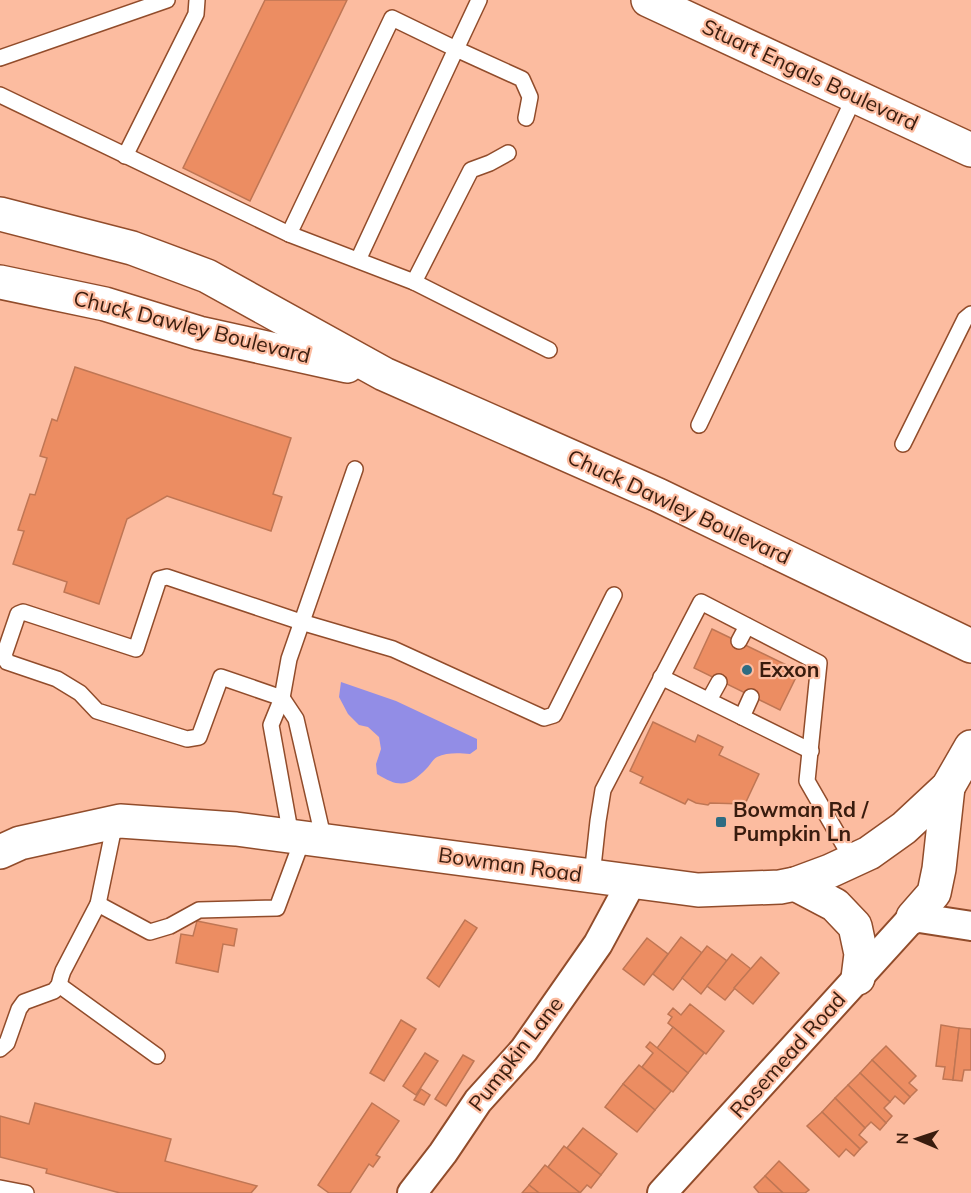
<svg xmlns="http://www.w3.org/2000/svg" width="971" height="1193" viewBox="0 0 971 1193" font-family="Mulish,sans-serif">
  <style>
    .water { fill: #928de6 }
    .building { fill: #ec8d62; stroke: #bf7654; stroke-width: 1.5 }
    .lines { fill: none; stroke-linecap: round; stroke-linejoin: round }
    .service-casing { stroke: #914c2b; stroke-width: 18 }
    .minor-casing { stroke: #914c2b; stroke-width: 32 }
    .tertiary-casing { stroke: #914c2b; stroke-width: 36 }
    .secondary-casing { stroke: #914c2b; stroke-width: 36 }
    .primary-casing { stroke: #914c2b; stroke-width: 36 }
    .service { stroke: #fff; stroke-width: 15 }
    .minor { stroke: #fff; stroke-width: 28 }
    .tertiary { stroke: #fff; stroke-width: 33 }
    .secondary { stroke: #fff; stroke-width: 33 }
    .primary { stroke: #fff; stroke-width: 33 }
    .poi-dot { fill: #2e6c82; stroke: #fcbca0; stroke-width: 2 }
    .labels { text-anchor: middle; stroke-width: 4.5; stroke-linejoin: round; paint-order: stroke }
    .street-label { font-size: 21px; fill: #391c0e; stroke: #fcbca0 }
    .poi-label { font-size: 21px; font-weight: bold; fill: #391c0e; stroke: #fcbca0; text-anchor: start }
  </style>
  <rect width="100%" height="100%" fill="#fcbca0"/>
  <path class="water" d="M341,682l55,19 81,38v10l-7,5c-10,-1 -23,-2 -33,3 -4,2 -7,8 -10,11 -18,19 -28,20 -50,6l-1,-10 5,-15 -2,-12 -11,-10 -9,-2 -11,-11 -9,-17z"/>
  <g class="building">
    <polygon points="265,0 347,0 250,201 183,168"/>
    <polygon points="75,367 291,438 273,494 282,497 271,531 167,496 127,519 99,604 64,592 67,582 13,564 24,531 18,530 30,494 35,495 47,458 40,456 52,419 57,421"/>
    <polygon points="712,629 799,671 780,710 694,668"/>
    <polygon points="653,722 695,742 698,735 723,747 719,755 759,774 745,804 710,803 708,805 696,803 688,799 685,804 640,783 643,777 630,771"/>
    <polygon points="465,920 477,928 439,987 427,978"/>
    <polygon points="197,921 237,929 234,946 223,944 218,972 176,963 181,934 193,936"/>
    <polygon points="681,937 702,953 673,990 653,974"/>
    <polygon points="647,938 668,954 644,985 623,969"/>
    <polygon points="707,946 727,961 701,994 682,978"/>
    <polygon points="732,954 751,969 725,1000 707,986"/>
    <polygon points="761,957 779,973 753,1004 734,988"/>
    <polygon points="690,1004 724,1031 706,1054 668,1023 672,1017 668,1014 673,1008 681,1015"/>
    <polygon points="401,1020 416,1029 384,1081 370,1073"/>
    <polygon points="941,1025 959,1028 953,1080 943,1079 945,1067 936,1066"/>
    <polygon points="673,1027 704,1053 688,1073 657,1048"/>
    <polygon points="959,1028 971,1029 971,1070 964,1070 962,1081 953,1080"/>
    <polygon points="650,1042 688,1073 673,1092 642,1067 653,1053 646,1047"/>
    <polygon points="886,1046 916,1076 909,1083 917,1090 910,1097 872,1060"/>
    <polygon points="425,1053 438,1061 416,1095 403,1086"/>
    <polygon points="463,1055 474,1061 446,1106 435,1099"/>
    <polygon points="872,1060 910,1097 904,1104 895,1096 890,1102 860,1073"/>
    <polygon points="639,1065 671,1091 655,1110 623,1084"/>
    <polygon points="860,1073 890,1102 884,1108 892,1116 886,1123 848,1085"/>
    <polygon points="623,1084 655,1110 637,1132 605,1107"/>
    <polygon points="848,1085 886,1123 880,1130 871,1122 865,1128 835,1098"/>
    <polygon points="421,1089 430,1095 424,1105 414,1100"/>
    <polygon points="835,1098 865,1128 859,1135 867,1142 860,1149 822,1112"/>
    <polygon points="35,1103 171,1139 165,1161 257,1186 251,1193 120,1193 46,1173 47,1169 0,1157 0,1116 29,1124"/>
    <polygon points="372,1103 399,1121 376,1155 380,1157 373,1167 369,1164 350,1193 329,1193 318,1185"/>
    <polygon points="822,1112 860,1149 854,1156 846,1149 839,1157 807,1126"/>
    <polygon points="583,1128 617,1154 601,1175 567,1148"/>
    <polygon points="564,1146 601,1175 591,1188 587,1185 580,1193 548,1167"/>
    <polygon points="779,1161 809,1190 805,1193 783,1193 765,1176"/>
    <polygon points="545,1165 579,1192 578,1193 539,1193 529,1185"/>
    <polygon points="765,1176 783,1193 759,1193 754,1187"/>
    <polygon points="529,1185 539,1193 522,1193"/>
  </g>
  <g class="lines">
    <g class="service-casing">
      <g id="service">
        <polyline points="479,0 456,49 392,18 289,234 414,282 549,350"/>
        <polyline points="0,58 167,0"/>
        <polyline points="0,95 289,234"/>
        <polyline points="125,156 196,14 197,0"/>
        <polyline points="358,260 456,49 522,79 530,97 526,118"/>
        <polyline points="414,282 471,170 490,163 508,153"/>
        <polyline points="699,425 855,96"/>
        <polyline points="903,444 965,319 971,314"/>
        <polyline points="739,641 747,626"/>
        <polyline points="661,677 811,751"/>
        <polyline points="709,700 719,682"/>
        <polyline points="742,717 751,697"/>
        <polyline points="291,836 271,725 282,698 289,659 355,469"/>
        <polyline points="324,841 296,719 282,698 221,677 199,737 187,739 97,711 80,693 57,679 7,662 4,655 18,614 23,612 136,649 159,579 167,577 301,622 393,649 544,718 554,715 614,595"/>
        <polyline points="592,876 598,821 603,790 701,602 819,663 807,781 853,861"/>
        <polyline points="98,904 150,932 170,926 199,910 277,908 303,838"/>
        <polyline points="59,985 157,1056"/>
        <polyline points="0,1049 7,1043 19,1009 24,1002 54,991 59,985 61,977 63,971 98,904 115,822"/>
        <polyline points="0,1188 26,1193"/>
      </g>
    </g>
    <g class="minor-casing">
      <g id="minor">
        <polyline points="412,1193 443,1153 478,1101 524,1050 598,944 632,881"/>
        <polyline points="662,1193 913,917 971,926"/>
      </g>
    </g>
    <g class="tertiary-casing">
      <polyline id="tertiary" points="648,0 971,150"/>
    </g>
    <g class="secondary-casing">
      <g id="secondary">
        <polyline points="0,852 20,843 120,821 236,829 698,890 780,887 795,884 830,871 869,853 904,828 948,787 971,747"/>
        <polyline points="795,884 835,905 855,926 861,954 858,978"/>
        <polyline points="913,917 934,893 939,869 948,787"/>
      </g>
    </g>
    <g class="primary-casing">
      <g id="primary">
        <polyline points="0,214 132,248 207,276 384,374 658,495 971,646"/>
        <polyline points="0,282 105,304 199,333 347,366"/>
      </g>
    </g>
    <use href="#service" class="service"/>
    <use href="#minor" class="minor"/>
    <use href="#tertiary" class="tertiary"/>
    <use href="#secondary" class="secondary"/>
    <use href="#primary" class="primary"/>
  </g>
  <g class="poi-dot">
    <circle cx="747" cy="670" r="6"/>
    <rect x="715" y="816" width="12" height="12" rx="3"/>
  </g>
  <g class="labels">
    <g class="street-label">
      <text transform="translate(810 75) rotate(25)" y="7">Stuart Engals Boulevard</text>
      <text transform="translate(192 327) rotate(14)" y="7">Chuck Dawley Boulevard</text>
      <text transform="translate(679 507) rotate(25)" y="7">Chuck Dawley Boulevard</text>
      <text transform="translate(510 865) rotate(8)" y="7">Bowman Road</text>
      <text transform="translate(516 1054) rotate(-52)" y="7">Pumpkin Lane</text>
      <text transform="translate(788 1055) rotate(-48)" y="7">Rosemead Road</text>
    </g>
    <g class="poi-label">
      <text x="759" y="677">Exxon</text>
      <text x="733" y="817">Bowman Rd /<tspan x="733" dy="24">Pumpkin Ln</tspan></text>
    </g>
  </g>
  <g transform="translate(917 1139) rotate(272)" stroke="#fcbca0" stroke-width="4.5" paint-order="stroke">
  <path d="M0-4.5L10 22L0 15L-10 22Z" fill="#391c0e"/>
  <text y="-9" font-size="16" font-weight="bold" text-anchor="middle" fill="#391c0e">N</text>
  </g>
</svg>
